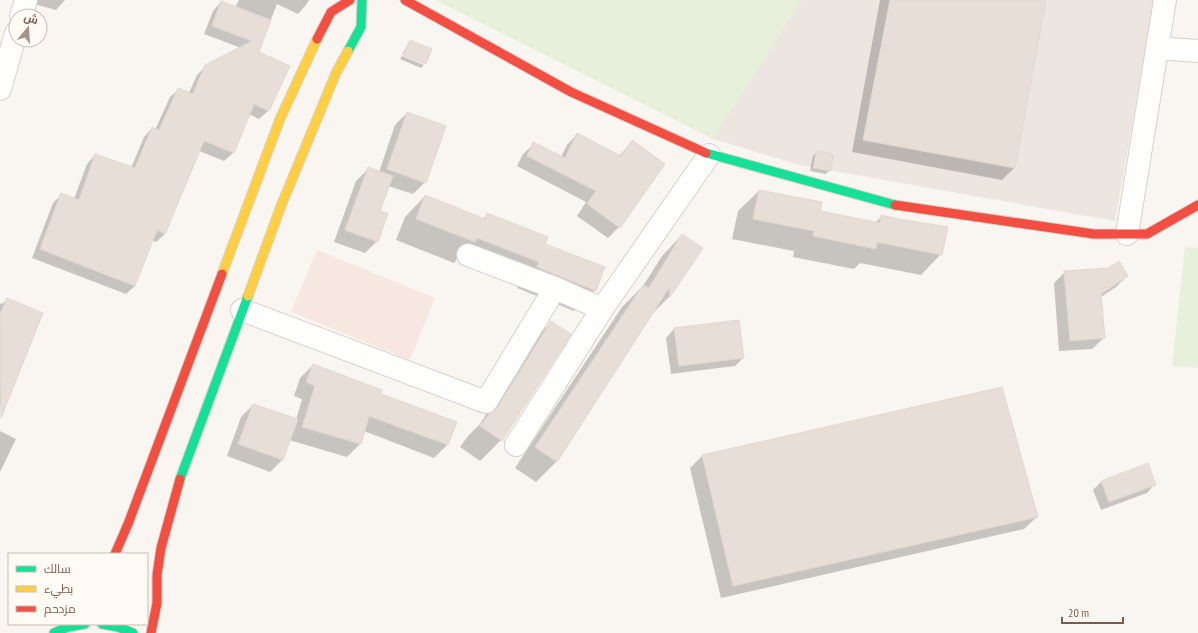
<svg xmlns="http://www.w3.org/2000/svg" width="1198" height="633" viewBox="0 0 1198 633" font-family="'PT Sans Narrow',Cairo,sans-serif">
  <style>
    .commercial { fill: #f6e8e1 }
    .industrial { fill: #ede5e0 }
    .green { fill: #e7f0db }
    .shadow { fill: #0003 }
    .building { fill: #e6ded7; stroke: #e2d8d2 }
    .lines { fill: none; stroke-linecap: round; stroke-linejoin: round }
    .street-casing { stroke: #d7d1cb; stroke-width: 24 }
    .fast-casing { stroke: #d9d2cb; stroke-width: 11 }
    .slow-casing { stroke: #d9d2cb; stroke-width: 11 }
    .jam-casing { stroke: #d9d2cb; stroke-width: 11 }
    .street { stroke: #fefefd; stroke-width: 22 }
    .fast { stroke: #16e098; stroke-width: 9 }
    .slow { stroke: #ffcf43; stroke-width: 9 }
    .jam { stroke: #f24e42; stroke-width: 9 }
  </style>
  <rect width="100%" height="100%" fill="#f9f5f0"/>
  <polygon class="commercial" points="317,250 435,298 410,360 291,312"/>
  <polygon class="industrial" points="801,0 1154,0 1115,221 800,165 713,139"/>
  <g class="green">
    <polygon points="435,0 801,0 713,139"/>
    <polygon points="1185,247 1198,248 1198,368 1172,366"/>
  </g>
  <g class="shadow">
    <polygon points="30,0 65,0 56,10 30,3"/>
    <polygon points="239,0 309,0 306,5 298,14 277,4 258,52 289,66 268,111 259,119 249,114 233,153 224,161 199,151 165,234 156,242 152,240 135,286 126,294 32,258 53,203 62,194 74,199 87,164 95,155 131,168 144,137 152,128 155,130 170,97 179,89 189,93 197,75 206,66 241,48 204,34 213,11 221,2 235,8"/>
    <polygon points="880,0 1045,0 1014,168 1002,180 852,152"/>
    <polygon points="410,41 431,50 425,64 402,54"/>
    <polygon points="402,56 424,65 421,68 400,59"/>
    <polygon points="407,113 425,182 413,194 388,186 379,211 377,241 365,253 334,242 356,181 368,169 379,172 395,125"/>
    <polygon points="577,134 619,156 632,142 619,227 608,238 577,216 586,202 517,166 523,154 534,144 561,157 567,145"/>
    <polygon points="817,152 830,170 826,174 810,171 813,156"/>
    <polygon points="759,191 819,211 875,223 882,216 941,254 921,275 860,263 854,269 793,257 794,251 732,239 738,211"/>
    <polygon points="425,196 483,219 488,214 543,244 595,290 574,311 517,288 519,283 457,259 454,263 396,240 405,217"/>
    <polygon points="682,235 702,248 669,297 650,316 556,462 536,482 515,468 622,307 643,286 662,256"/>
    <polygon points="1065,272 1127,276 1116,287 1101,297 1104,338 1092,349 1059,351 1054,283"/>
    <polygon points="7,299 9,396 0,405 0,303 2,304"/>
    <polygon points="551,322 501,440 480,461 460,447 468,436 480,424 531,343"/>
    <polygon points="674,329 743,358 735,366 671,374 666,338"/>
    <polygon points="313,365 379,395 455,422 447,445 434,458 364,431 360,444 347,457 289,440 282,460 270,472 227,456 241,417 253,405 296,420 302,399 294,396 300,378"/>
    <polygon points="0,431 16,439 0,472"/>
    <polygon points="702,456 1037,517 1024,529 721,598 690,468"/>
    <polygon points="1101,482 1155,484 1147,493 1101,510 1093,490"/>
  </g>
  <g class="building">
    <polygon points="890,0 1046,0 1015,168 863,140"/>
    <polygon points="221,1 271,20 259,52 290,66 269,111 254,104 234,153 204,141 165,234 157,230 135,286 40,249 61,193 79,200 95,154 135,168 152,127 159,130 178,88 193,94 205,65 252,41 212,26"/>
    <polygon points="410,40 432,49 426,64 403,55"/>
    <polygon points="407,112 446,126 426,183 387,169"/>
    <polygon points="577,133 621,156 632,140 665,164 620,228 587,204 596,191 527,156 533,142 565,158"/>
    <polygon points="816,151 833,154 831,171 813,168"/>
    <polygon points="368,167 393,176 380,211 388,213 378,242 345,230"/>
    <polygon points="759,190 822,202 820,211 880,223 881,215 899,219 948,227 942,255 877,242 876,249 813,236 814,231 753,219"/>
    <polygon points="425,195 485,219 487,213 548,237 545,244 605,267 596,291 537,267 539,262 477,238 475,242 416,219"/>
    <polygon points="682,234 703,248 670,297 669,288 557,462 535,447 643,285 649,288"/>
    <polygon points="1119,261 1128,276 1101,294 1105,338 1070,341 1064,271 1108,268"/>
    <polygon points="7,298 43,313 1,418 0,314"/>
    <polygon points="739,320 744,358 679,366 674,328"/>
    <polygon points="551,321 571,334 502,441 480,426 489,414 497,408"/>
    <polygon points="313,364 382,390 381,394 457,422 448,445 369,416 361,444 302,427 315,386 306,382"/>
    <polygon points="1002,387 1038,517 733,586 702,455"/>
    <polygon points="253,404 298,419 283,460 238,444"/>
    <polygon points="1148,463 1156,485 1109,502 1101,481"/>
  </g>
  <g class="lines">
    <g class="street-casing">
      <g id="street">
        <polyline points="21,16 26,0"/>
        <polyline points="1157,48 1198,51"/>
        <polyline points="0,89 16,33"/>
        <polyline points="1127,234 1165,0"/>
        <polyline points="468,255 555,288 602,309 709,155"/>
        <polyline points="242,310 486,402 555,288"/>
        <polyline points="516,445 602,309"/>
      </g>
    </g>
    <g class="fast-casing">
      <g id="fast">
        <polyline points="348,51 361,27 362,0"/>
        <polyline points="706,153 895,205"/>
        <polyline points="180,479 248,296"/>
        <polyline points="102,624 118,627 133,633"/>
        <polyline points="54,633 68,627 85,624"/>
      </g>
    </g>
    <g class="slow-casing">
      <g id="slow">
        <polyline points="222,274 280,119 317,39"/>
        <polyline points="248,296 281,206 336,73 348,51"/>
      </g>
    </g>
    <g class="jam-casing">
      <g id="jam">
        <polyline points="405,0 571,92 706,153"/>
        <polyline points="317,39 331,12 350,0"/>
        <polyline points="895,205 1094,234 1147,234 1198,205"/>
        <polyline points="115,554 128,524 222,274"/>
        <polyline points="151,633 157,603 157,575 161,548 180,479"/>
      </g>
    </g>
    <use href="#street" class="street"/>
    <use href="#fast" class="fast"/>
    <use href="#slow" class="slow"/>
    <use href="#jam" class="jam"/>
  </g>
  <rect x="8" y="553" width="140" height="72" fill="#fffaf3" stroke="#cabbb1"/>
  <rect x="16" y="566" width="20" height="6" fill="#16e098" stroke="#cabbb1"/>
  <text x="44" y="573" font-size="12" fill="#7a5c4d">سالك</text>
  <rect x="16" y="586" width="20" height="6" fill="#ffcf43" stroke="#cabbb1"/>
  <text x="44" y="593" font-size="12" fill="#7a5c4d">بطيء</text>
  <rect x="16" y="606" width="20" height="6" fill="#f24e42" stroke="#cabbb1"/>
  <text x="44" y="613" font-size="12" fill="#7a5c4d">مزدحم</text>
  <g transform="translate(28 28) rotate(18)"><circle r="19" fill="#fffaf3" stroke="#cabbb1"/>
  <path d="M0-3L7 15L0 10L-7 15Z" fill="#a69286"/>
  <text y="-6" font-size="11" font-weight="bold" text-anchor="middle" fill="#7a5c4d">ش</text>
  </g>
  <path d="M1062 617v6h61v-6" fill="none" stroke="#7a5c4d" stroke-width="2"/>
  <text x="1068" y="617" font-size="12" fill="#7a5c4d" stroke="#fffaf3" stroke-width="3" paint-order="stroke">20 m</text>
</svg>
